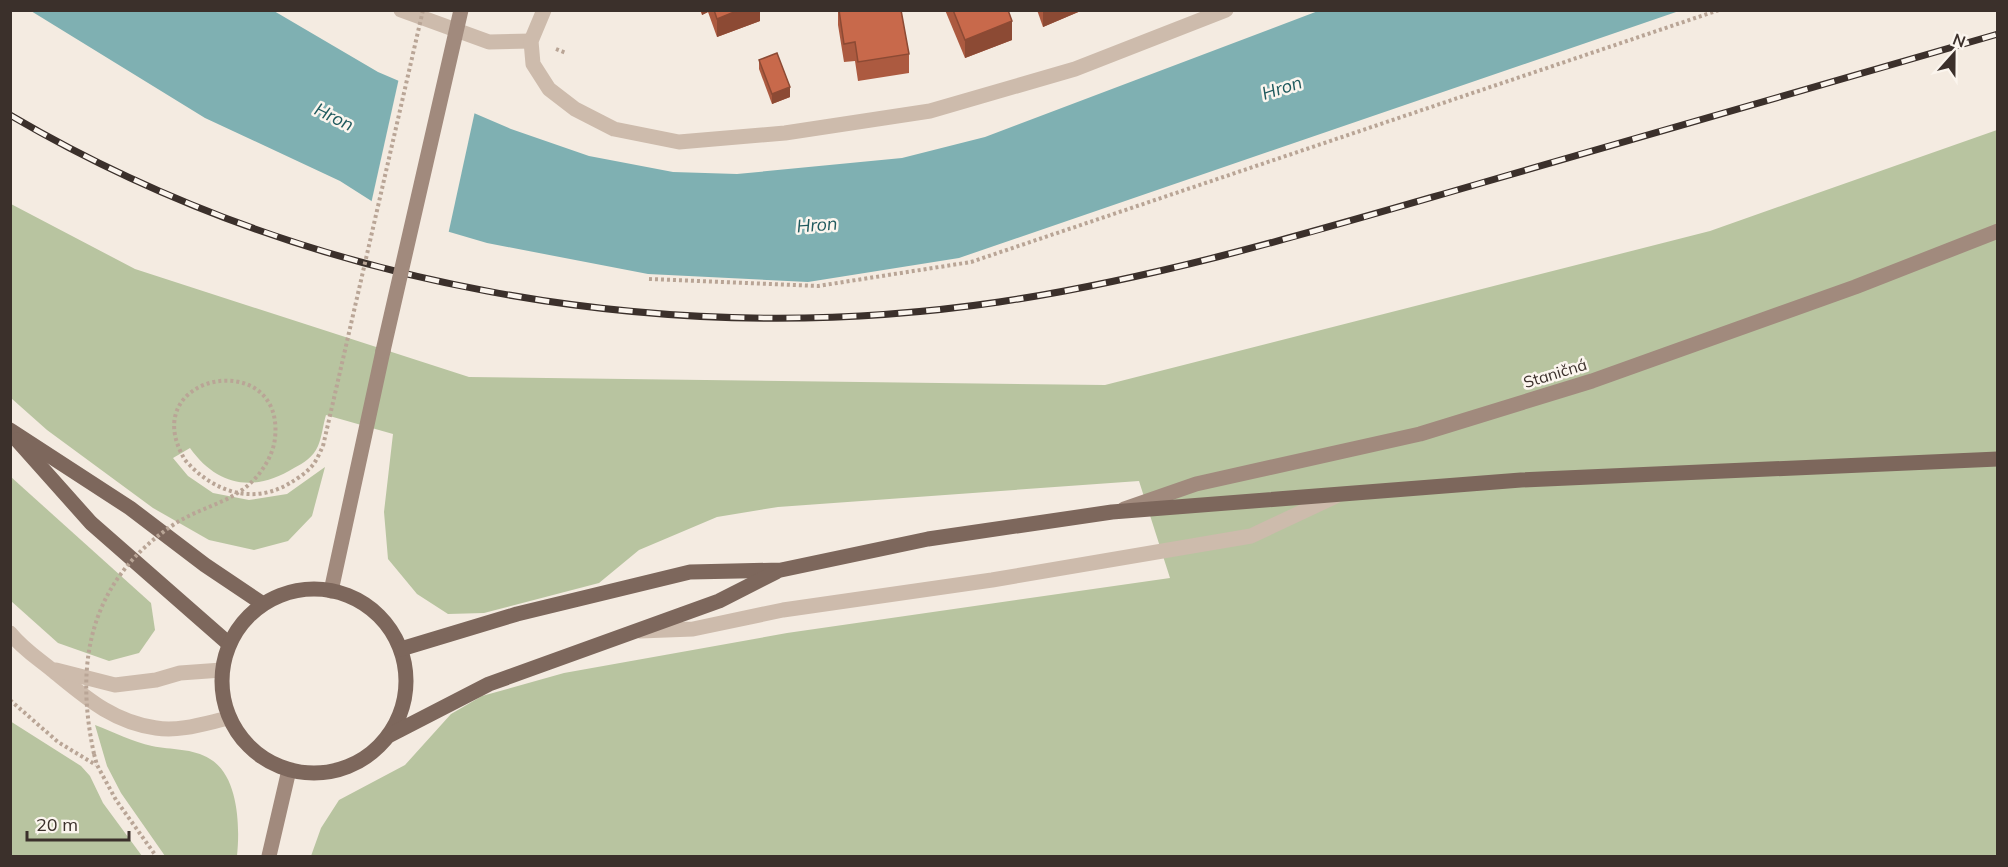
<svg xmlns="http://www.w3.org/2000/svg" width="2008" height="867" viewBox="0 0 2008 867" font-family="Mulish,sans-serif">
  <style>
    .green { fill: #b8c4a0 }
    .water { fill: #7fb0b2 }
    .pier { fill: #f4ebe1 }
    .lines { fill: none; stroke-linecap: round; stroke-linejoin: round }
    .path { stroke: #b9a596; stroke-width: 4; stroke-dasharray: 3 3; stroke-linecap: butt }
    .lane { stroke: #cdbbac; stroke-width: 15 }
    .street { stroke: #cdbbac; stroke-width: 15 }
    .secondary { stroke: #a18a7d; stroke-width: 15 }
    .primary { stroke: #7d675c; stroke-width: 15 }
    .rail-casing { stroke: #3b302b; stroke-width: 7 }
    .rail { stroke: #fbf5ee; stroke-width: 4.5; stroke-dasharray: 14; stroke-linecap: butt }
    .path-bridge { stroke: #b9a596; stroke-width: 4; stroke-dasharray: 3 3; stroke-linecap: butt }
    .secondary-bridge { stroke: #a18a7d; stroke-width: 15 }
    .wall { fill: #ac5a40 }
    .shaded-wall { fill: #8c4a34 }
    .building { fill: #c8694b; stroke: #8c4a34; stroke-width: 1.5 }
    .labels { text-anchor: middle; stroke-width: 5; stroke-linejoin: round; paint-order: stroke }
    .street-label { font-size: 16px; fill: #3b302b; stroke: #fbf5ee }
    .water-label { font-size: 18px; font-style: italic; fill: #1f5a5e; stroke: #fbf5ee }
  </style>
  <rect width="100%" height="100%" fill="#f4ebe1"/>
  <g class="green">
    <path d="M1997,130v726h-1686l10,-28 18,-28 66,-35 46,-51 31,-18 82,-23 223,-40 383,-55 -31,-97 -361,26 -61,10 -78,33 -40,33 -115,30 -36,1 -31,-20 -29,-35 -4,-47 9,-78 -67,-19c-3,10 -4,22 -8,31 -5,11 -14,17 -24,22 -40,25 -77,18 -104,-20l-17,10 15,18 25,17 36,7 38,-6 38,-27 -13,49 -24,25 -34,9 -45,-10 -56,-32 -106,-78 -36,-32v-194l124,65 334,108 636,8 605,-154z"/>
    <polygon points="11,477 151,603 155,630 139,653 109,661 58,643 11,601"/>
    <polygon points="10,721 81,766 90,776 103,803 142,856 11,856"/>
    <path d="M95,725c19,7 38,17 57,21 19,4 41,2 58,13 29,17 30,69 27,97h-72l-44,-63 -14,-27z"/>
  </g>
  <polygon class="water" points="31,11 274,11 378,72 511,129 589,156 673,172 737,174 902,158 985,137 1318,11 1679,11 959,258 808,282 648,274 487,243 395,216 340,181 205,118"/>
  <polygon class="pier" points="399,78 475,111 448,235 394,218 371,204"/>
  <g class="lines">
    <g class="path">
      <polyline points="556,49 566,53"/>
      <polyline points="649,279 818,286 971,262 1719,10"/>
      <path d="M185,460c27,31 67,46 105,23 7,-4 16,-10 22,-17 5,-6 8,-14 11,-20"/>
      <polyline points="10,700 58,742 96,765"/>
      <polyline points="94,754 97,765 116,800 156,856"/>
    </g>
    <polyline class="lane" points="640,631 693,629 783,610 992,580 1251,536 1336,496"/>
    <g class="street">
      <polyline points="401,10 489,42 531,41"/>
      <polyline points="544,10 531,41 533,64 549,89 575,109 614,129 679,142 785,133 930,111 1075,69 1226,10"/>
      <path d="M10,633c13,16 26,24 42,37 32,26 60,52 104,58 24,4 50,-5 73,-10"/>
      <polyline points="56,670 115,685 156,680 180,673 222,670"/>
    </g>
    <g class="secondary">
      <polyline points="1124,509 1196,484 1420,434 1592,381 1855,287 1998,231"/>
      <polyline points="331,591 383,351"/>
      <polyline points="269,856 289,770"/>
    </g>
    <g class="primary">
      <polyline points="10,430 130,508 205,565 263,604"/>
      <polyline points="17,440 91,523 229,644"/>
      <circle cx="314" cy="681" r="92"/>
      <polyline points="401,649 517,614 690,572 781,570 928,539 1112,512 1521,480 1998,459"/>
      <polyline points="390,735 489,684 719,601 776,572"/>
    </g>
    <g class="rail-casing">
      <path id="rail" d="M10,115c293,172 654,236 989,187 161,-24 316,-71 472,-116 175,-51 351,-101 527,-152"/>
    </g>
    <use href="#rail" class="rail"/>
    <g class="path-bridge">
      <polyline points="323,446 423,10"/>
      <path d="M94,754c-20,-93 -4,-173 79,-229 22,-15 48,-20 69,-35 16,-11 31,-32 33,-52 10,-92 -142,-65 -90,22"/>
    </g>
    <polyline class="secondary-bridge" points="383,351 461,10"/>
  </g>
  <g class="wall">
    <polygon points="700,10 760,10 760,21 717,37 708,12 702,15"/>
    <polygon points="838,10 901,10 909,54 909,73 858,81 855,61 844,62 838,25"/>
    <polygon points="945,10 1008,10 1012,40 965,58"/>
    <polygon points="1037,10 1083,10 1043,27"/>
    <polygon points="759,60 790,97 772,104 759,69"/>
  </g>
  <g class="shaded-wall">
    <polygon points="702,10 708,10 708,12 702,15"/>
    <polygon points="739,10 760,10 760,21 717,37 717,19"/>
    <polygon points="1043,10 1083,10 1043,27"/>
    <polygon points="1012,21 1012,40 965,58 965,40"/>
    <polygon points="790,87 790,97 772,104 772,94"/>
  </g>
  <g class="building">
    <polygon points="714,10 739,10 717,19"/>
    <polygon points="839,10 901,10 909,54 858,62 855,42 844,44"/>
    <polygon points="953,10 1008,10 1012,21 965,40"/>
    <polygon points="777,53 790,87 772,94 759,60"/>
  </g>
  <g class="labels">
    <g class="street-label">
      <text transform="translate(1555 373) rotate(-17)" y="6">Staničná</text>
    </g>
    <g class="water-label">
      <text transform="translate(1282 88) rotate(-18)" y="6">Hron</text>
      <text transform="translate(334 117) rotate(26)" y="6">Hron</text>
      <text transform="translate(817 225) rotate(-4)" y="6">Hron</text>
    </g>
  </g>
  <rect width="2008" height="867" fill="none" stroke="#3b302b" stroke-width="24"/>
  <g transform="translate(1954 54) rotate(21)" stroke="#fbf5ee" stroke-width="4.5" paint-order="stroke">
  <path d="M0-4.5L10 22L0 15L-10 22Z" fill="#3b302b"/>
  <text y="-9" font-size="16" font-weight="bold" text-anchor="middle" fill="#3b302b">N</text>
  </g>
  <path d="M27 831v9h102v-9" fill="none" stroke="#3b302b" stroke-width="3"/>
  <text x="36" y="831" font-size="18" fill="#3b302b" stroke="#fbf5ee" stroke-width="4.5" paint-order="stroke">20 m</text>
</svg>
